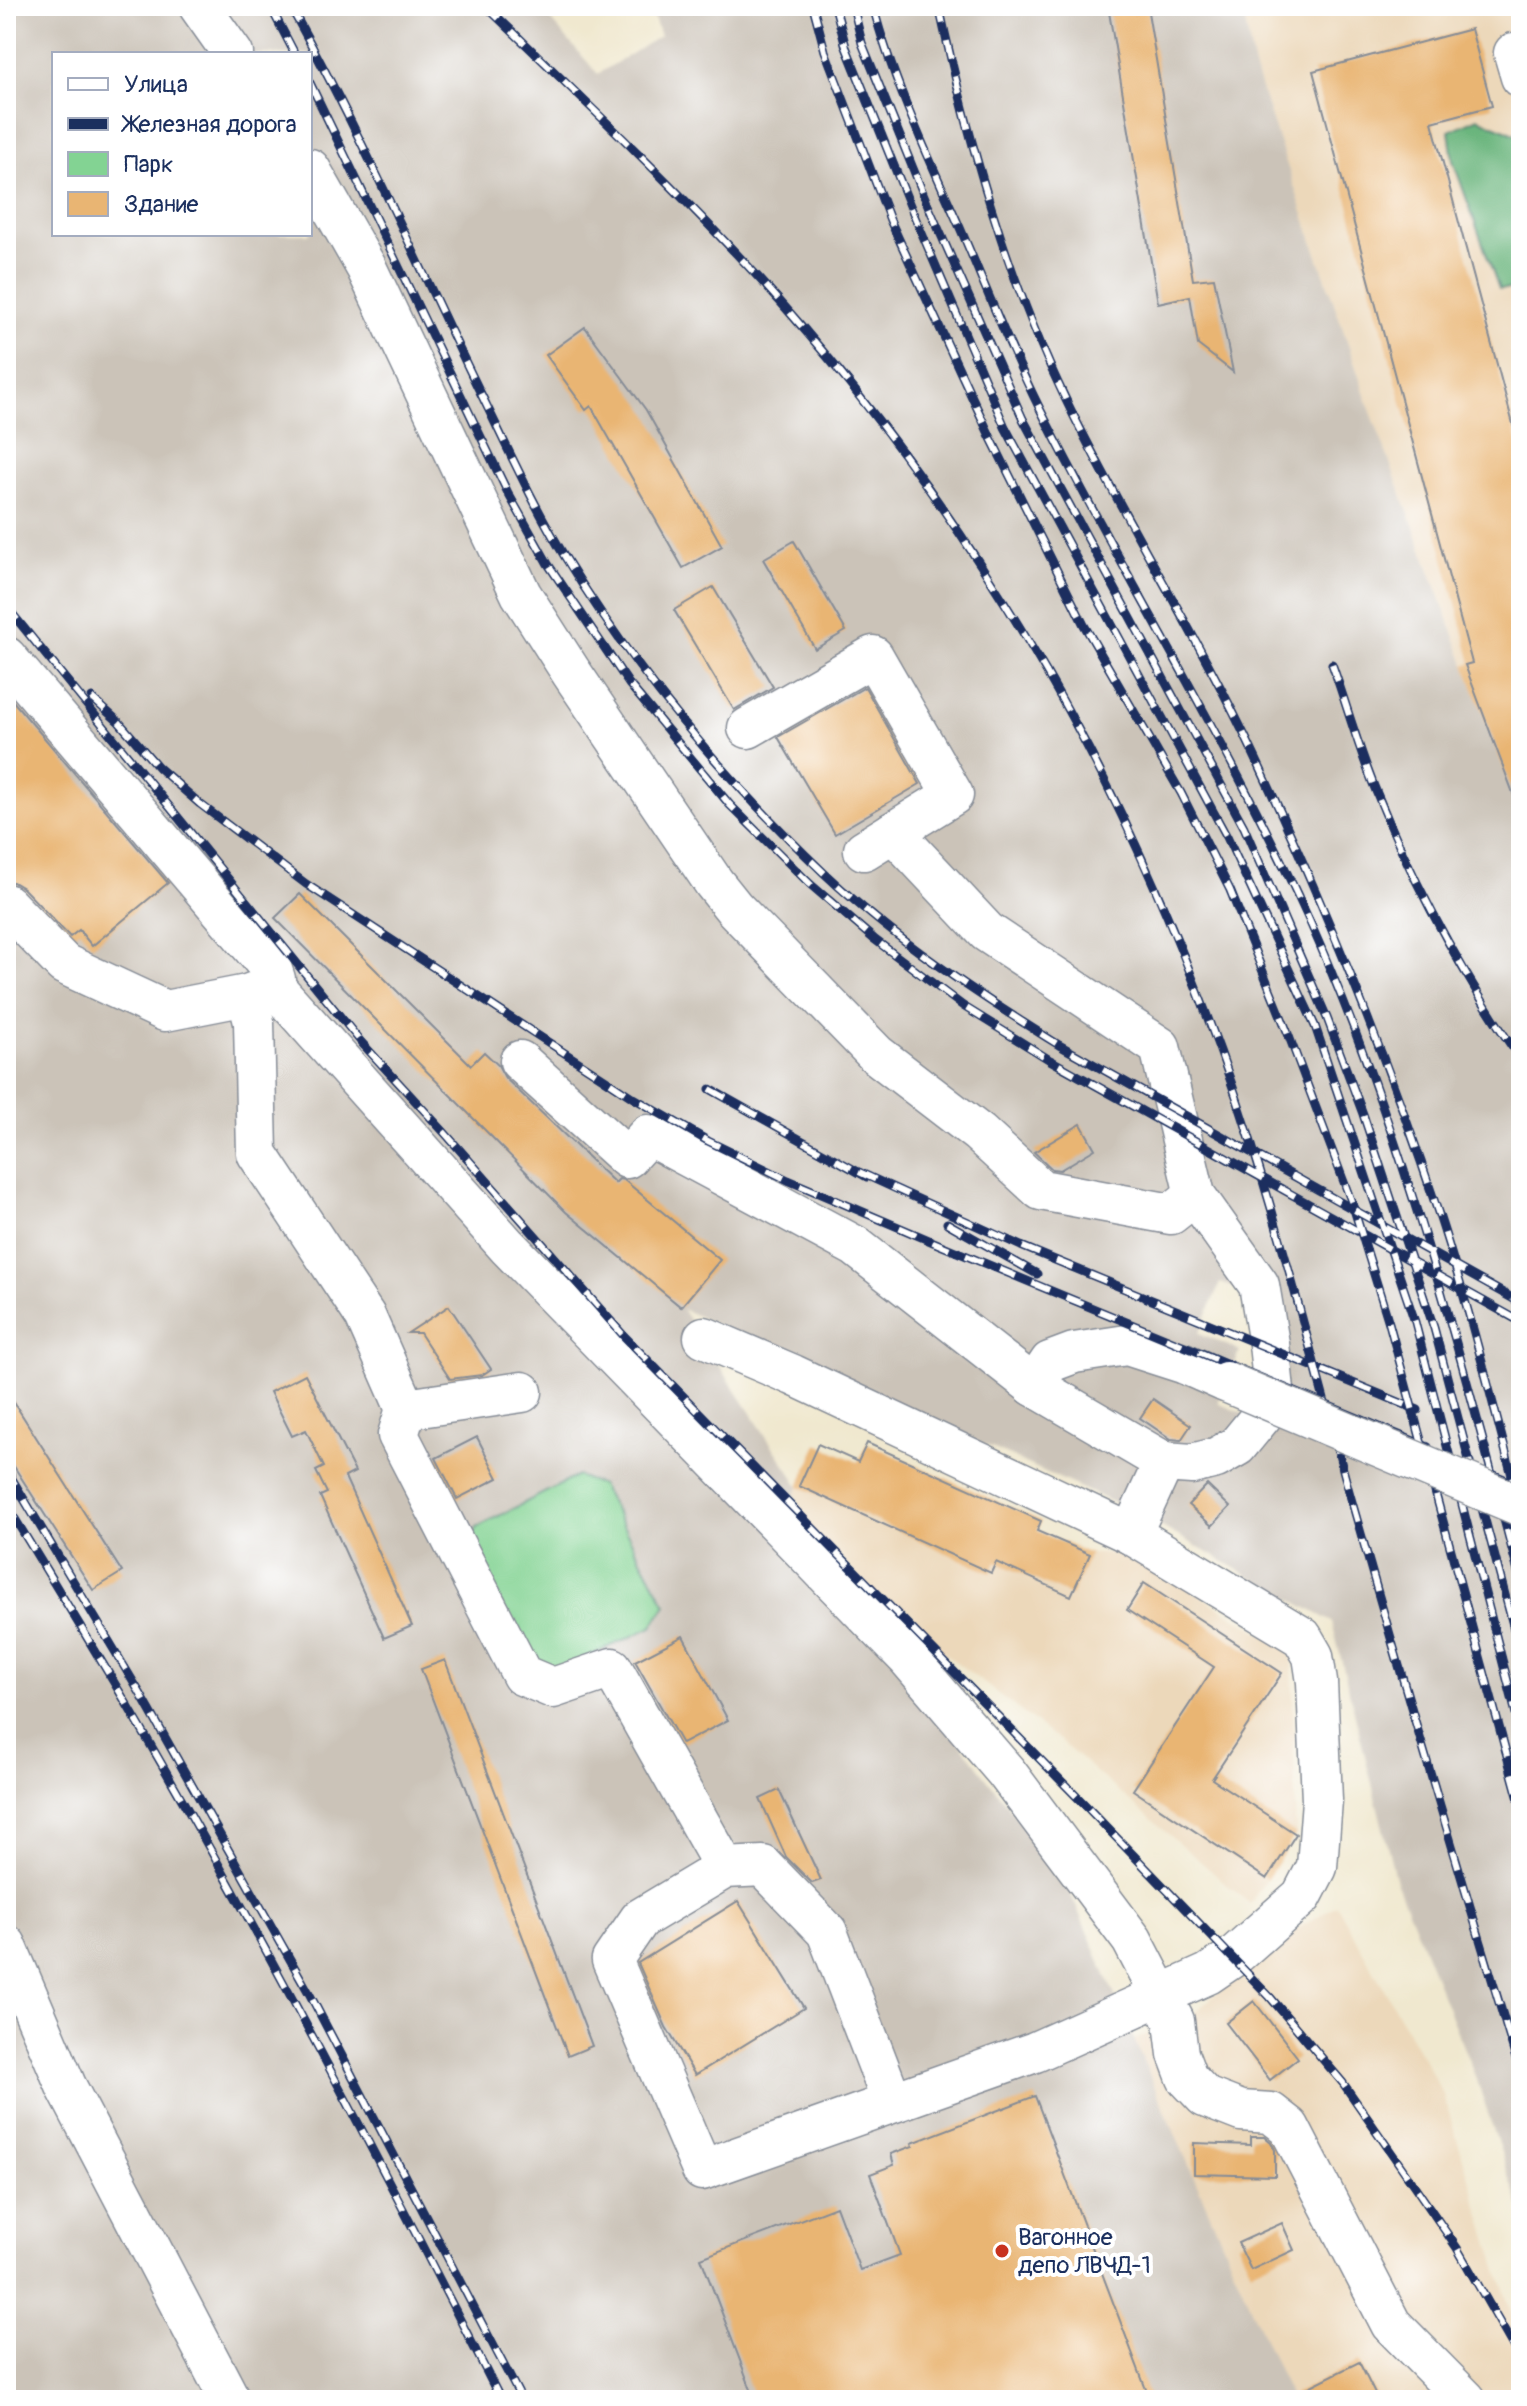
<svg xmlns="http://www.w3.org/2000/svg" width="1527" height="2406" viewBox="0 0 1527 2406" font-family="Pangolin,sans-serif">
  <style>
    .built { fill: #ecd8ba }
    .industrial { fill: #cbc3b8; fill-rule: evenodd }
    .green { fill: #83d393; stroke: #4f8178; stroke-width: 2 }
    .forest { fill: #6ab57d; stroke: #42726e; stroke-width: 2 }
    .building { fill: #e9b573 }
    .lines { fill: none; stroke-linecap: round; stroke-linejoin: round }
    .minor-casing { stroke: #868c96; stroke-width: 43 }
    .minor { stroke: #fff; stroke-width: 40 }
    .rail-casing { stroke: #1b2f5e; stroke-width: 9 }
    .rail { stroke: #fff; stroke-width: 6; stroke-dasharray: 18; stroke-linecap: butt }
    .minor-bridge-casing { stroke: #868c96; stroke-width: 43; stroke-linecap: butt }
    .minor-bridge { stroke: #fff; stroke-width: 40 }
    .poi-dot { fill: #c8321e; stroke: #fff; stroke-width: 3 }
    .labels { text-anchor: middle; stroke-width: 8; stroke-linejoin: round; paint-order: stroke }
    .poi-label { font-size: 24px; fill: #1b2f5e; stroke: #fff; text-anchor: start }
  </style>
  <rect width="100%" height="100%" fill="#fff"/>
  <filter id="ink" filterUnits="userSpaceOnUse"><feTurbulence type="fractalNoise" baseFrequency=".0125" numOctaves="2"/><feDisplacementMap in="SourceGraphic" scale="16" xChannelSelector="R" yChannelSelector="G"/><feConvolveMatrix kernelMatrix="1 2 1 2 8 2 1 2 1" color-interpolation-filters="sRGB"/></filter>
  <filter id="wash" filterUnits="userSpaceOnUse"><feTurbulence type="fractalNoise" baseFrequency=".006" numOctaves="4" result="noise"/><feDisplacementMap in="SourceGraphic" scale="32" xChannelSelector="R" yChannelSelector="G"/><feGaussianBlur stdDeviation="1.8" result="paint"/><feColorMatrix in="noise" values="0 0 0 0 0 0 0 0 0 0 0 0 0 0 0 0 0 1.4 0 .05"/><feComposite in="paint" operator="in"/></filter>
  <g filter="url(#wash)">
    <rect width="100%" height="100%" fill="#f0e8cf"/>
    <g class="built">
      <polygon points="1242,6 1521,6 1521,815 1371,412 1254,68"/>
      <polygon points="867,1443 1041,1521 1037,1531 1090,1554 1130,1553 1292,1652 1296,1834 1250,1904 1060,1741 819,1558 793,1501 799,1486 818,1444 858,1462"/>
      <polygon points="1337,1905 1443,2094 1521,2344 1521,2400 1291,2400 1133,2040 1191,2016 1272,1944"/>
    </g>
    <path class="industrial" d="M6,6h532l60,68 62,-38 -10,-30h592l12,62 117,344 150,403v1396l-44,-130 -81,-200 -64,-259 -193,-108 -457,-205 117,177 -6,15 26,57 246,323 226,519h-1285zM54,54h256v180h-256zM1220,1283l49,15 20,134 -71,-29 22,-52 -41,-18z"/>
    <polygon class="green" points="577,1476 601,1485 666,1605 652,1627 558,1671 528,1661 470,1547 477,1527"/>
    <polygon class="forest" points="1478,118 1521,137 1521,289 1499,289 1453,161 1449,131"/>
    <g id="blocks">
      <g class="building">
        <polygon points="1108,6 1147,6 1193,280 1214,278 1233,372 1198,345 1190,296 1158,303"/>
        <polygon points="1471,29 1492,106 1432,122 1521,454 1521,808 1519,809 1465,665 1472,663 1313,71"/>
        <polygon points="585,327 646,410 722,546 683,568 591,406 586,410 546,355"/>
        <polygon points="794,541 846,631 815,649 763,559"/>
        <polygon points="713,587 773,687 734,710 674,610"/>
        <polygon points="865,687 920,784 835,834 778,737"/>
        <polygon points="6,693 168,883 92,946 79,930 70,937 23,888 13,882 6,882"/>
        <polygon points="300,894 471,1065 484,1052 498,1065 505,1078 615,1183 619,1179 624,1180 720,1260 681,1307 566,1212 275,918"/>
        <polygon points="1081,1124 1095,1149 1060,1170 1052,1169 1034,1152"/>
        <polygon points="449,1306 491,1369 482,1375 450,1379 420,1333 408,1333"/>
        <polygon points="305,1374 355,1472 345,1477 412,1626 384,1638 320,1496 327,1493 316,1471 324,1467 306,1430 292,1436 270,1392"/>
        <polygon points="6,1390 122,1572 93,1590 6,1454"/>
        <polygon points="1153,1399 1191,1425 1181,1440 1171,1439 1140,1418"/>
        <polygon points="477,1437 498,1478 457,1499 436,1458"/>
        <polygon points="867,1443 1041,1521 1037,1531 1090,1554 1071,1596 996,1562 991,1573 799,1486 818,1444 858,1462"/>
        <polygon points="1207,1485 1230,1507 1212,1526 1188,1505"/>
        <polygon points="1144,1583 1282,1673 1212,1779 1296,1834 1267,1879 1133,1790 1214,1667 1127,1610"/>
        <polygon points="683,1636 728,1720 682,1744 635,1661"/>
        <polygon points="445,1660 592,2046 568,2056 421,1669"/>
        <polygon points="779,1790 821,1880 812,1883 786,1857 760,1799"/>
        <polygon points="738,1901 804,2008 695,2075 666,2027 638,1963"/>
        <polygon points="1254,2001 1298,2058 1270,2080 1226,2023"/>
        <polygon points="1035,2096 1150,2400 755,2400 701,2258 836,2206 860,2270 900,2255 870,2174 894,2165 891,2154 913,2146 912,2143"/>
        <polygon points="1251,2137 1265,2137 1271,2142 1275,2150 1275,2176 1194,2174 1194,2143 1251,2145"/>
        <polygon points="1282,2223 1294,2250 1251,2270 1238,2243"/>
        <polygon points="1359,2362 1378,2400 1283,2400"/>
      </g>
    </g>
  </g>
  <g filter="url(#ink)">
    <use href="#blocks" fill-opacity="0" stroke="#868c96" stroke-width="2"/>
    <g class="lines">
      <g class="minor-casing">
        <g id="minor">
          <polyline points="199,6 233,54"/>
          <polyline points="1514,53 1521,77"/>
          <polyline points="310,169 366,267 521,594 571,672 714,883 734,908 876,1054 979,1133 1041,1190 1171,1214 1195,1195"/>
          <polyline points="6,657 272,970 275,979 273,985 247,995 165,1011 64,964 6,904"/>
          <polyline points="748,728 873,656 953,795 864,850"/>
          <polyline points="273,985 507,1246 907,1657 1006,1772 1132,1940 1174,2021 1178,2054 1187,2078 1205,2097 1241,2111 1271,2113 1289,2127 1391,2324 1466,2400"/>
          <polyline points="247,995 254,1022 257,1153 365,1316 406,1409"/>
          <polyline points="520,1061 627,1158 648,1135 855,1246 1034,1386"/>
          <polyline points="704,1337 793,1375 1131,1534"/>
          <polyline points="522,1392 406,1409 398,1435 522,1675 553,1688 612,1668 725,1868"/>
          <polyline points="1164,1462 1034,1386 1050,1362 1074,1353 1127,1345 1183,1363 1226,1382"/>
          <polyline points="6,1945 66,2086 230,2400"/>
          <polyline points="892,2101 827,1932 763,1866 725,1868 640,1919 612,1960 702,2170 1035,2052 1208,1974 1233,1957 1302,1896 1317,1867 1322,1800 1317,1682 1313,1656 1302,1637 1131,1534 1164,1462 1192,1464 1216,1458 1237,1446 1269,1407 1274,1390 1269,1344 1259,1285 1195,1195 1160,1047 987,932 893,832"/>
        </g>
      </g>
      <use href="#minor" class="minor"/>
      <g class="rail-casing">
        <g id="rail">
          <polyline points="270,6 295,54"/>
          <path d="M290,6c71,127 129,261 193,392 26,53 51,108 82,159 71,116 160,222 259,316 71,67 153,121 235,172l462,258"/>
          <path d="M486,6c88,85 177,169 261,259 114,123 217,264 301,410 75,130 139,279 188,421 44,131 77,266 114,399 55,194 112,387 171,580"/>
          <polyline points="813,6 825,51 890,220 990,436 1084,625 1181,793 1230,890 1287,1031 1353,1206 1389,1323 1521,1807"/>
          <polyline points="835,6 846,47 911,208 1005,427 1227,837 1315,1026 1415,1322 1521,1733"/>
          <polyline points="853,6 862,43 927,203 1023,419 1244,827 1327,1018 1363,1114 1434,1328 1521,1655"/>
          <path d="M873,6c20,76 56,152 88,224 26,60 50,122 80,181 86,171 189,334 268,509 95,213 152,439 212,663"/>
          <path d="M939,6c29,134 67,270 127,394 59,122 133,237 190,359 69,148 131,298 182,453 32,97 56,198 83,297"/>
          <polyline points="310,83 508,493 548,564 629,684 730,805 810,884 874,939 963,1006 1050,1060 1521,1322"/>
          <polyline points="6,606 361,1042 444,1132 624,1336 1085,1805 1270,1997 1343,2083 1402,2168 1457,2248 1521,2360"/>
          <path d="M1332,664c15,42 27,86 44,127 38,94 88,186 145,269"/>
          <polyline points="92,698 119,722 158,767 200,804 306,884 632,1097 708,1141 788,1180 938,1244 1428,1447"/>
          <polyline points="710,1089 867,1177"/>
          <polyline points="859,1172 1021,1246 1418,1410"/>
          <polyline points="947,1223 1037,1274"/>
          <polyline points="6,1469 140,1693 309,1993 522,2400"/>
          <polyline points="1487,1472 1521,1486"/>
          <path d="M6,1504c40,66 80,131 119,197 134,228 256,463 376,699"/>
        </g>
      </g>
      <use href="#rail" class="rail"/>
      <g class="minor-bridge-casing">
        <polyline id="minor-bridge" points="1226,1382 1521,1506"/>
      </g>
      <use href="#minor-bridge" class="minor-bridge"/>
    </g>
  </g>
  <circle class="poi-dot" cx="1002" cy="2251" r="8"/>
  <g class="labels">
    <g class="poi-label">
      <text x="1018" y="2245">Вагонное<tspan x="1018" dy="28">депо ЛВЧД-1</tspan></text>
    </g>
  </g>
  <rect width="1527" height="2406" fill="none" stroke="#fff" stroke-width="32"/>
  <rect x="52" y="52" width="260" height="184" fill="#ffffff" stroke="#a4acbf" stroke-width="2"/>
  <rect x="68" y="78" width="40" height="12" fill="#ffffff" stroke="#a4acbf" stroke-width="2"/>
  <text x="124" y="92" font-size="24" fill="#1b2f5e">Улица</text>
  <rect x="68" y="118" width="40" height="12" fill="#1b2f5e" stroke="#a4acbf" stroke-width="2"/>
  <text x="124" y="132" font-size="24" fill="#1b2f5e">Железная дорога</text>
  <rect x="68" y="152" width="40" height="24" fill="#83d393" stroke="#a4acbf" stroke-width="2"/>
  <text x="124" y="172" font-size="24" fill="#1b2f5e">Парк</text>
  <rect x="68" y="192" width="40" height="24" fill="#e9b573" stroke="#a4acbf" stroke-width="2"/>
  <text x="124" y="212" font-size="24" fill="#1b2f5e">Здание</text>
</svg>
